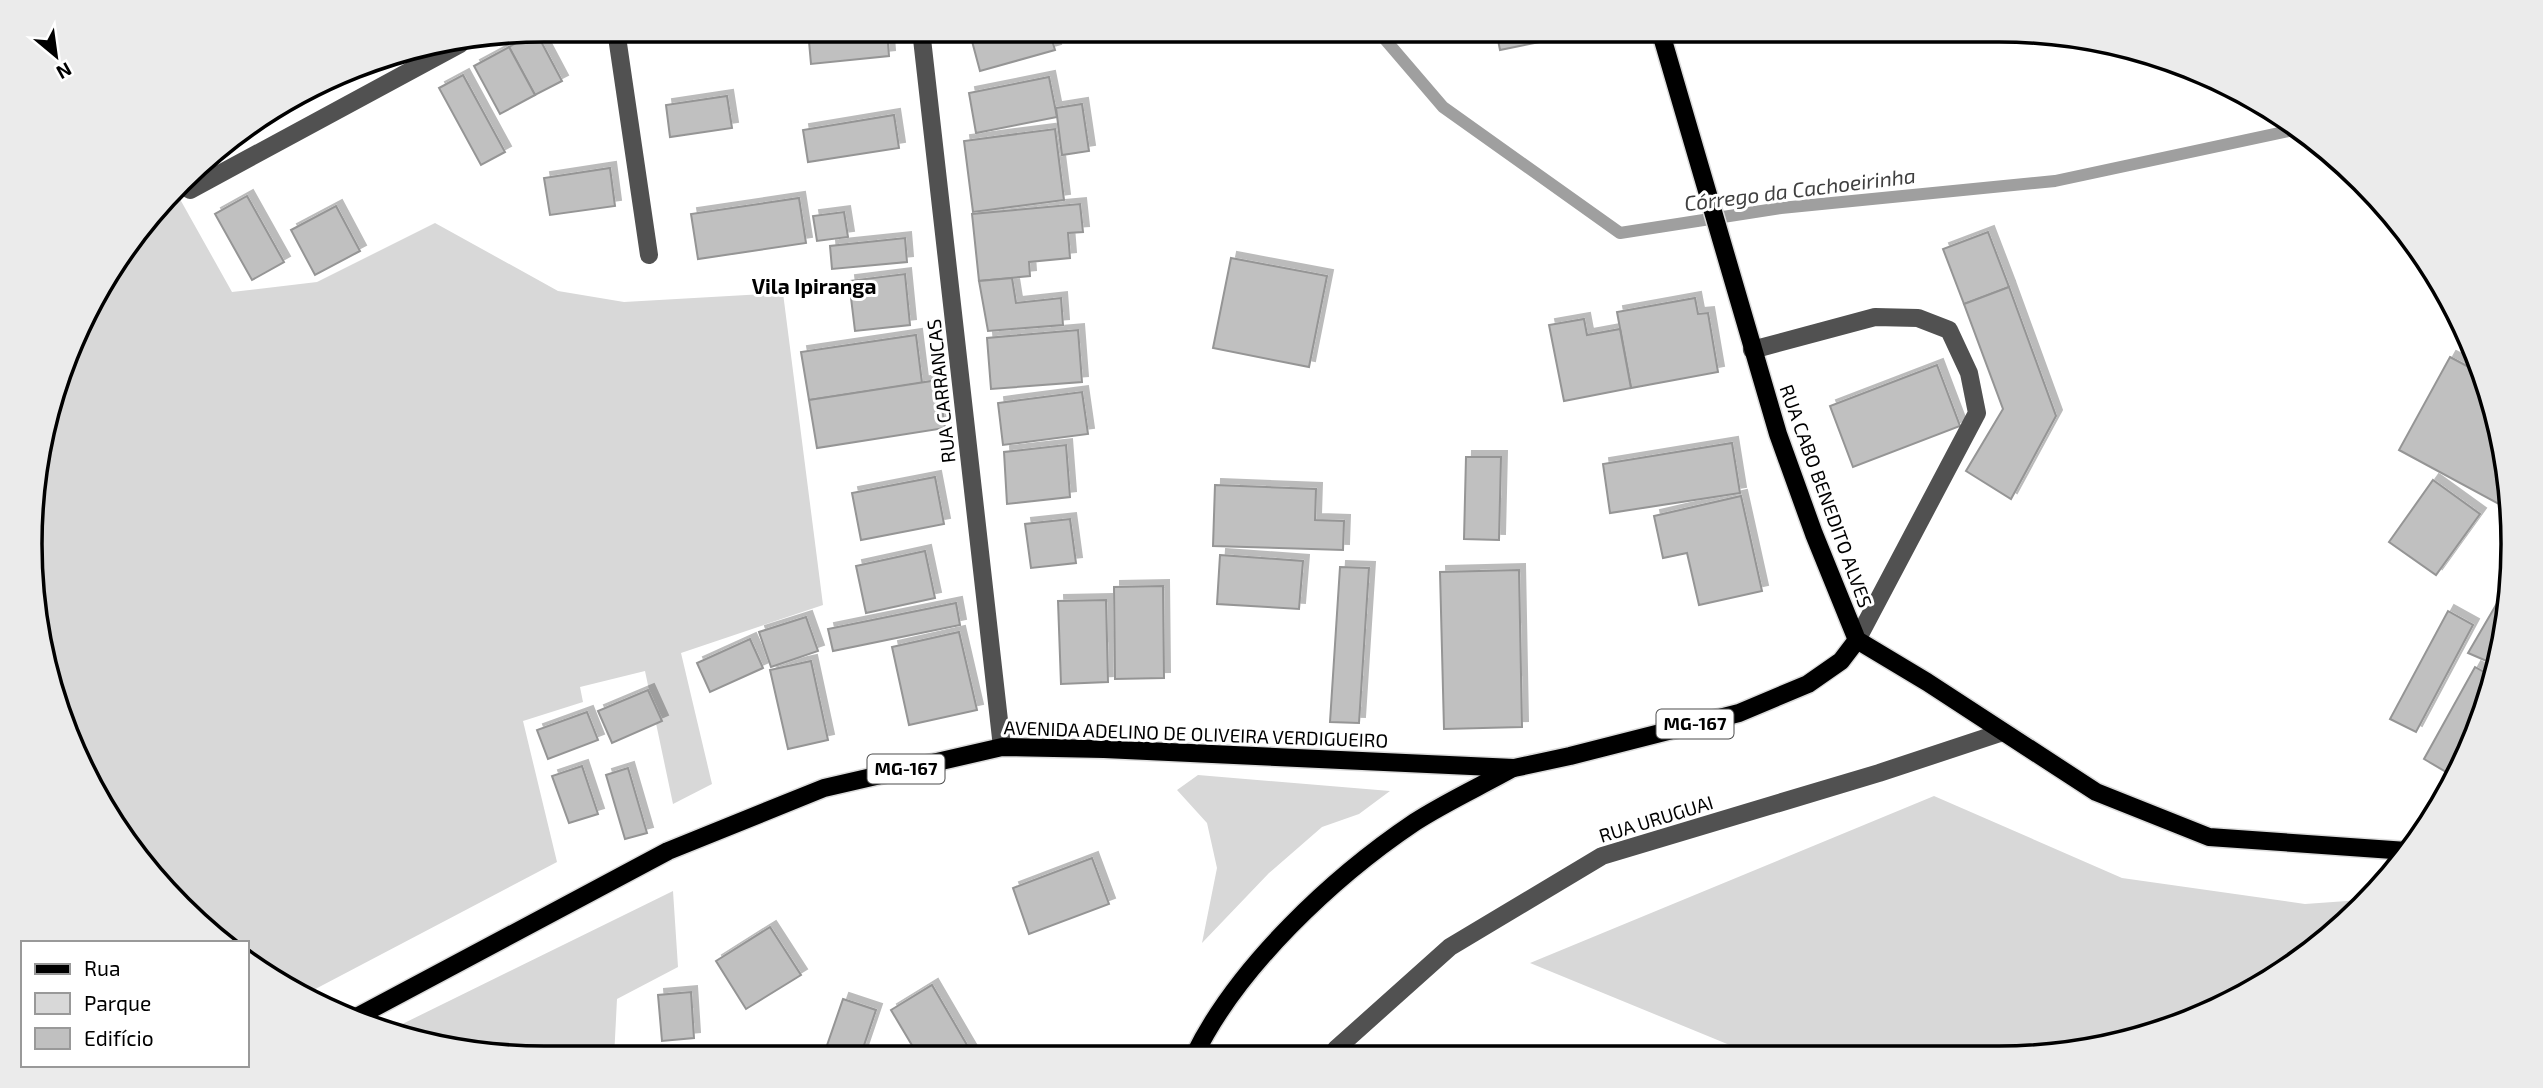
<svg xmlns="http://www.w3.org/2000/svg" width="2543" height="1088" viewBox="0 0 2543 1088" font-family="'Exo 2',sans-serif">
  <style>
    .green { fill: #d8d8d8 }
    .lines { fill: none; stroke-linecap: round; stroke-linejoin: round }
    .stream { stroke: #9f9f9f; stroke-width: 12 }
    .building { fill: #c0c0c0; stroke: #959595; stroke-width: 2; filter: url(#shadow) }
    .major-casing { stroke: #dbdbdb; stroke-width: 21 }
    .minor { stroke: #515151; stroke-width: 18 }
    .major { stroke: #000; stroke-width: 18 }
    .labels { text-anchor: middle; stroke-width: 6; stroke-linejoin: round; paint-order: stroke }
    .shield { fill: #fff; stroke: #4c4c4c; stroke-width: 2 }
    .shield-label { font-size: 18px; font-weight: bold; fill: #000 }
    .street-label { font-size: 19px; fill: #000; stroke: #fff }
    .water-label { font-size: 21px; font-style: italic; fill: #404040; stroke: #fff }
    .neighbourhood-label { font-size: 21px; font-weight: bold; fill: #000; stroke: #fff }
    .rim { fill: none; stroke: #000; stroke-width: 3.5 }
  </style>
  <defs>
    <filter id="shadow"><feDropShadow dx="6" dy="-6" stdDeviation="0" flood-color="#0004"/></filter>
  </defs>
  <rect width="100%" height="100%" fill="#fff"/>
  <g class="green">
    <polygon points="176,192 232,292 317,282 435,223 558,291 624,302 783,293 823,605 681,653 712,784 673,804 645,671 580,687 583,702 523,721 557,862 302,996 287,990 247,961 247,943 222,943 205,931 98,801 57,709 34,612 40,444 98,287"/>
    <polygon points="1198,775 1390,791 1359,814 1322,827 1269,873 1202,943 1217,868 1207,823 1177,790"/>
    <polygon points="1934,796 2122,878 2305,904 2361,900 2312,952 2196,1019 2067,1054 1754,1055 1530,963"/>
    <polygon points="673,891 678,967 617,999 614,1058 544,1058 386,1032"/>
    <polygon points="737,1048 809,1055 813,1057 677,1058"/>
  </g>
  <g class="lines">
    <polyline class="stream" points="1377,30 1443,107 1620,233 1781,208 2055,181 2298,129"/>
  </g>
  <g class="building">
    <polygon points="674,30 704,30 679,41"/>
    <polygon points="808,30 887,30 889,56 811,64"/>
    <polygon points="969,30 1049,30 1055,50 980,71"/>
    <polygon points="1496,30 1584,30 1585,33 1500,50"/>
    <polygon points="536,32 562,81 535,95 509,47"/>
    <polygon points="509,47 535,95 500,114 474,66"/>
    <polygon points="463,75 505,152 481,165 439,88"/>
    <polygon points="1049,77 1057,117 976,133 969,93"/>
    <polygon points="727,96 732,128 670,137 666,105"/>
    <polygon points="1082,104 1089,151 1062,155 1056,108"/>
    <polygon points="894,115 899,148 808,162 803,130"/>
    <polygon points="1055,129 1064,200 973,212 964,141"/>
    <polygon points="610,168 615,206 550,215 544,178"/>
    <polygon points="247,196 284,262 252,280 215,214"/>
    <polygon points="799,198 806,243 698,259 691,214"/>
    <polygon points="1080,204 1083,232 1068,233 1070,258 1029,262 1030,276 979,281 972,214"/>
    <polygon points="336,206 360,251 315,275 291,230"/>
    <polygon points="844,212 848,237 817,241 813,216"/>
    <polygon points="1988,232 2009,287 1964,304 1943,249"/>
    <polygon points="905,238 907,262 832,269 830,246"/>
    <polygon points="1231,258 1327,276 1309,367 1213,348"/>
    <polygon points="905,274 910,325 855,331 849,281"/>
    <polygon points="1012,278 1016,303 1061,298 1063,325 988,331 979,281"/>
    <polygon points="2009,287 2056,416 2011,499 1966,471 2003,409 1964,304"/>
    <polygon points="1695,298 1698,314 1708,313 1718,372 1631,388 1617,312"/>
    <polygon points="1584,319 1587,335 1620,329 1631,388 1564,401 1549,325"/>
    <polygon points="1078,330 1082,382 991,389 987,338"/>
    <polygon points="916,335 922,383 809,400 801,352"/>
    <polygon points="2450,357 2482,374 2496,411 2511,503 2508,509 2399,450"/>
    <polygon points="1937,365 1960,426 1853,467 1830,406"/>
    <polygon points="938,380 945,428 817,448 809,400"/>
    <polygon points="1082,392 1088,434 1003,445 998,403"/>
    <polygon points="1732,443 1740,493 1610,513 1603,464"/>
    <polygon points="1066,445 1070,497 1007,504 1004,452"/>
    <polygon points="1466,457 1501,457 1499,540 1464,539"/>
    <polygon points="935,477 944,524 861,540 852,493"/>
    <polygon points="2433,480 2480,514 2436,575 2389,542"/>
    <polygon points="1215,485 1316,489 1315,520 1344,521 1343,550 1213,546"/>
    <polygon points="1741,496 1762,591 1699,605 1687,553 1663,558 1654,516"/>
    <polygon points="1070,519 1076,563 1031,568 1025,524"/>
    <polygon points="925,551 935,598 866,613 856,566"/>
    <polygon points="1220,555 1303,561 1299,609 1217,604"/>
    <polygon points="1340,567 1369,568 1359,723 1330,722"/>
    <polygon points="1519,570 1522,727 1444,729 1440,572"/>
    <polygon points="2510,581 2509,612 2496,665 2468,653"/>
    <polygon points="1163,586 1164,678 1115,679 1114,587"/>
    <polygon points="1106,600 1108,682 1061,684 1058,601"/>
    <polygon points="956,603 960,625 833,651 828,629"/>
    <polygon points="2448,611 2473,625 2416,732 2390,719"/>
    <polygon points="806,617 818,651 771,667 759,632"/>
    <polygon points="959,632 977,710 909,725 892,647"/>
    <polygon points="750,639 763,668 710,692 697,663"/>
    <polygon points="811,661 828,740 788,749 770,670"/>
    <polygon points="2475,667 2493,677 2486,710 2453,776 2424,759"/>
    <polygon points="648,690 662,721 612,743 598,711"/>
    <polygon points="587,712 598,740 548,759 537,730"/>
    <polygon points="582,766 598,814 569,823 552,776"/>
    <polygon points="628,768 647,833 625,839 606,775"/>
    <polygon points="1092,858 1109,904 1029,934 1013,888"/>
    <polygon points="770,927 801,975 746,1009 716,961"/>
    <polygon points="932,985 974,1057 919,1057 891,1010"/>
    <polygon points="691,992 694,1038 662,1041 658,995"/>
    <polygon points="843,999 876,1010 860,1057 823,1057"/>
  </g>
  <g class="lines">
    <g class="major-casing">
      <g id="major">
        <polyline points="1660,30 1778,434 1814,534 1857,640 1927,682 2096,792 2209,837 2407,851"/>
        <polyline points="353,1019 668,851 824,788 1002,747 1104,749 1514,768 1570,756 1739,713 1808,684 1841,661 1857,640"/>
        <path d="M1194,1056c43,-89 139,-179 221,-234 31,-20 66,-36 98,-54"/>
      </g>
    </g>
    <g class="minor">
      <polyline points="616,30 649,255"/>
      <polyline points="921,30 1002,747"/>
      <polyline points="190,190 460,44"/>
      <polyline points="1752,350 1875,317 1918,318 1949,330 1969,373 1977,413 1857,640"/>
      <polyline points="1334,1056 1336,1049 1450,947 1602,856 1879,773 2003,732"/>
    </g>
    <use href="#major" class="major"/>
  </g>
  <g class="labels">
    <g class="shield">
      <rect x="1656.5" y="709.5" width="77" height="29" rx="5"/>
      <rect x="867.5" y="754.5" width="77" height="29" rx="5"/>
    </g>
    <g class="shield-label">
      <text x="1695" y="730">MG-167</text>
      <text x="906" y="775">MG-167</text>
    </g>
    <g class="street-label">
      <text transform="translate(941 391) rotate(-96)" y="7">RUA CARRANCAS</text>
      <text transform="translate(1826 496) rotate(70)" y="7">RUA CABO BENEDITO ALVES</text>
      <text transform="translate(1196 734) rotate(2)" y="7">AVENIDA ADELINO DE OLIVEIRA VERDIGUEIRO</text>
      <text transform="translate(1656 819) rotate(-17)" y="7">RUA URUGUAI</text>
    </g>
    <g class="water-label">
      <text transform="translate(1800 190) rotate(-7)" y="7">Córrego da Cachoeirinha</text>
    </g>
    <g class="neighbourhood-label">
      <text x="814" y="294">Vila Ipiranga</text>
    </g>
  </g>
  <path d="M0 0H2543V1088H0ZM544 42H1999A502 502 0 0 1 2501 544V544A502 502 0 0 1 1999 1046H544A502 502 0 0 1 42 544V544A502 502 0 0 1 544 42Z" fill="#ebebeb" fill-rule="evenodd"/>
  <path class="rim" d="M544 42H1999A502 502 0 0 1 2501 544V544A502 502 0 0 1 1999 1046H544A502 502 0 0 1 42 544V544A502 502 0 0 1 544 42Z"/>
  <rect x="21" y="941" width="228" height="126" fill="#ffffff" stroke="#999999" stroke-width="2"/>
  <rect x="35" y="964" width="35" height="10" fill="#000000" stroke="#999999" stroke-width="2"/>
  <text x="84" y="976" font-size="21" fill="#000000">Rua</text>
  <rect x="35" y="993" width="35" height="21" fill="#d8d8d8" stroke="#999999" stroke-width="2"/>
  <text x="84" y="1011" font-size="21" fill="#000000">Parque</text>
  <rect x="35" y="1028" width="35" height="21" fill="#c0c0c0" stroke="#999999" stroke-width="2"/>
  <text x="84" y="1046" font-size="21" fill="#000000">Edifício</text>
  <g transform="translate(56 56) rotate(151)" stroke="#ffffff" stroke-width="5" paint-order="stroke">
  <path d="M0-5L12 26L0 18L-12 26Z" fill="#000000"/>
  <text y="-10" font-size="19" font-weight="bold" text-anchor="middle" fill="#000000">N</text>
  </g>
</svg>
